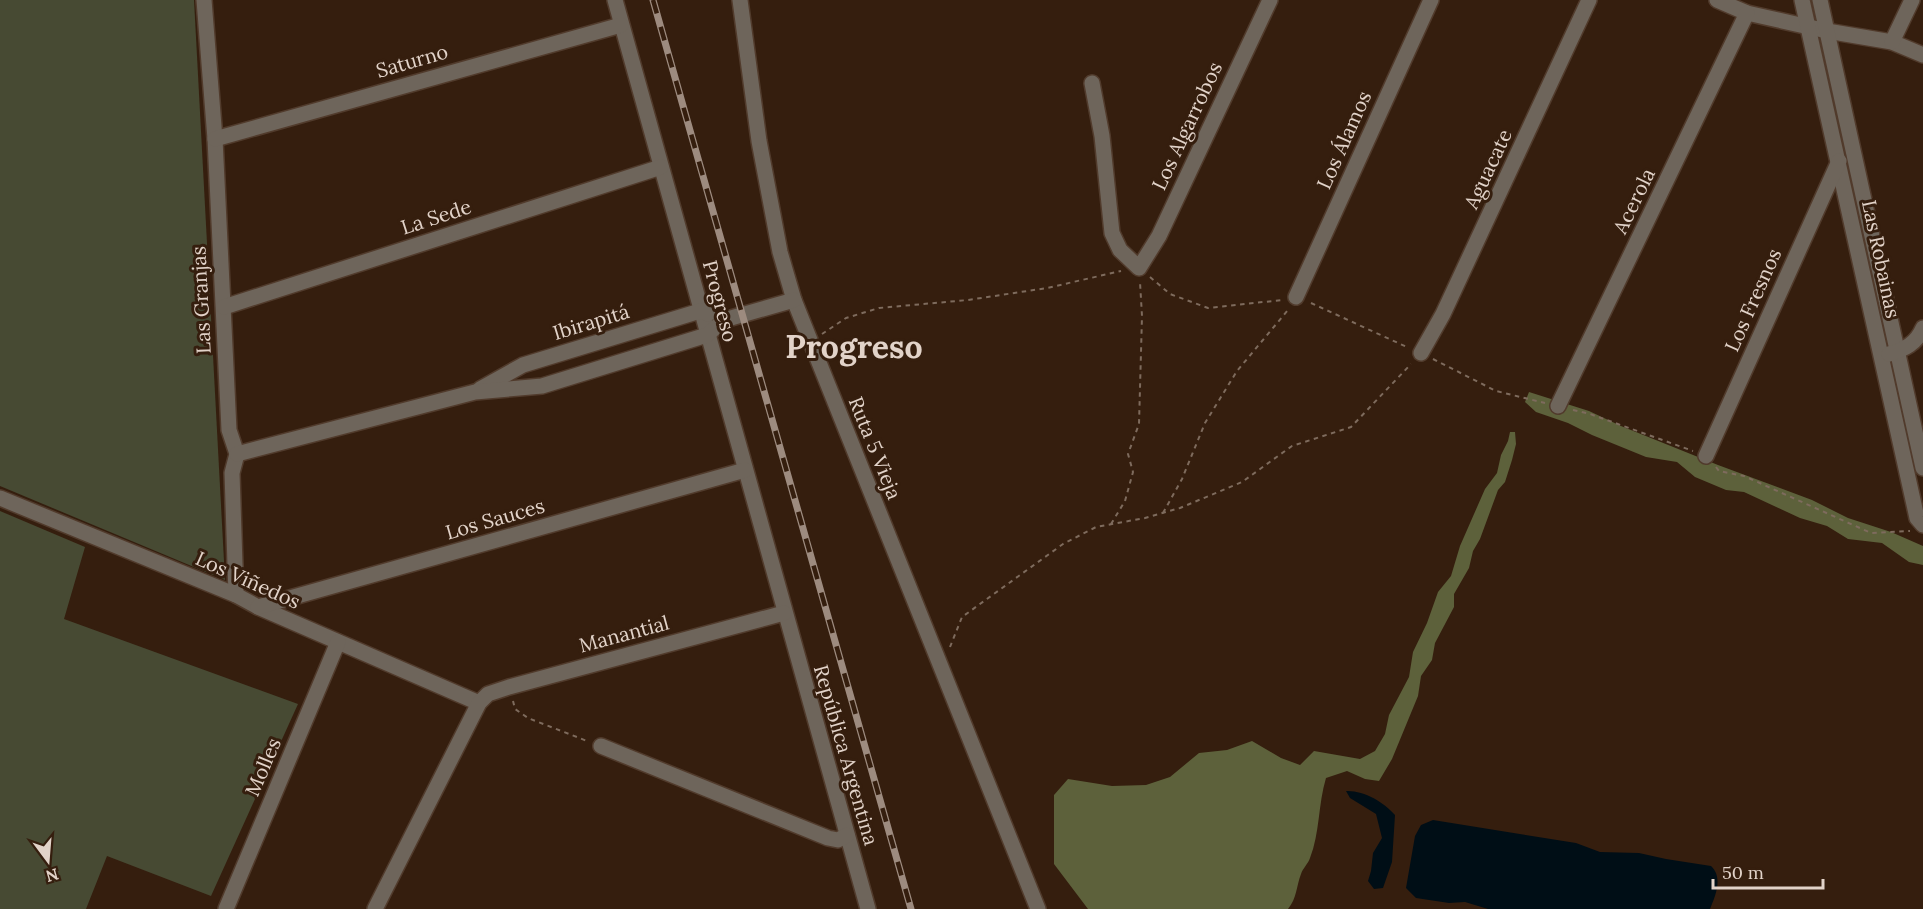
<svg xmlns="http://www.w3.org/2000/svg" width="1923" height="909" viewBox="0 0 1923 909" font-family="Lora,serif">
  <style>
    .green { fill: #474a33 }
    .forest { fill: #5d613b }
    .water { fill: #000e16 }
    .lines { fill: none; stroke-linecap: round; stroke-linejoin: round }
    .minor-casing { stroke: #513b2c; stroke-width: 18 }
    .path { stroke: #7e6b5d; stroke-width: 2; stroke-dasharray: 4.5 4.5; stroke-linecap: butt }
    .minor { stroke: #6e655b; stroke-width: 15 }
    .rail-casing { stroke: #9d8b7f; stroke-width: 7 }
    .rail { stroke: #351e0e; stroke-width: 4.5; stroke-dasharray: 14; stroke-linecap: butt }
    .labels { text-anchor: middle; stroke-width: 6; stroke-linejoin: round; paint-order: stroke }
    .street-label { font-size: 20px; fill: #e2d3c9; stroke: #351e0e }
    .town-label { font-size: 32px; font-weight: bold; fill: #e2d3c9; stroke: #351e0e }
  </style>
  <rect width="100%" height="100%" fill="#351e0e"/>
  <g class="green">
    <polygon points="0,0 194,0 225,580 0,486"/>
    <polygon points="0,511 85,547 64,619 298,704 211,896 107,856 86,909 0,909"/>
  </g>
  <g class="forest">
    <polygon points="1529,392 1589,411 1621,426 1718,465 1812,500 1848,518 1891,532 1923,546 1923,565 1909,562 1882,543 1848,539 1827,526 1800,518 1744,492 1726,490 1695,477 1677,462 1646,457 1592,435 1568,423 1536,412 1525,402"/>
    <path d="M1510,432h5l1,12 -4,16 -7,22 -7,8 -18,49 -7,12 -4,17 -15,26v13l-19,36 -3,17 -11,16 -3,20 -26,63 -13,22 -14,-2 -18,-8 -21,7c-8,26 -6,55 -16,80 -2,6 -7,10 -9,16 -5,13 -4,24 -13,35h-200l-34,-45v-69l14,-16 44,7 34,-1 24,-8 29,-24 28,-3 25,-9 29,17 19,7 14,-14 46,8 15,-8 10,-17 4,-19 20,-38 4,-25 14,-29 11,-31 13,-16 9,-30 25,-57 12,-16 4,-18 7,-14z"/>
  </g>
  <g class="water">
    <path d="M1346,791c17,-1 38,11 49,24l-3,47 -9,26 -9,1 -6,-8 3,-10 2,-18 9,-15 -6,-24 -26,-16z"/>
    <path d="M1433,820l143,23 24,9 39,1 27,6 45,7c12,11 5,29 -1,43h-222l-23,-7 -16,1 -33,-5 -10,-10 9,-52 6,-11z"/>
  </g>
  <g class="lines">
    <g class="minor-casing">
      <g id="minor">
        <polyline points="204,0 215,139 229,430 237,454 232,473 236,595"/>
        <polyline points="615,0 868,909"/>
        <polyline points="740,0 759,141 780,252 794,300 1038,909"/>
        <polyline points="1717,0 1747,13 1827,31 1892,42 1923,55"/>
        <polyline points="1802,0 1917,518 1923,525"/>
        <polyline points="1820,0 1923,468"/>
        <polyline points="1892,42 1912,0"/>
        <polyline points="1092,83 1102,136 1112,233 1120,250 1139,268 1159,236 1270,0"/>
        <polyline points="215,139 621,25"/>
        <polyline points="1296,297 1431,0"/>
        <polyline points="224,307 661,167"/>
        <polyline points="1421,353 1443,314 1589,0"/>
        <path d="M1889,354c16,-5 27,-10 34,-26"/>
        <polyline points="480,389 523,365 700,311 708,314"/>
        <polyline points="1558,406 1747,13"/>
        <polyline points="237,454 475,392 542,386 707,335 724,320 794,300"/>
        <polyline points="1706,456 1839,161"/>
        <polyline points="0,498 236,595 258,607 479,703"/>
        <polyline points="258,607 745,470"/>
        <polyline points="601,746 828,838 838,840 847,835"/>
        <polyline points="226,909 338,642"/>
        <polyline points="375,909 479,703 488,694 509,687 784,613"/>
      </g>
    </g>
    <g class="path">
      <polyline points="1150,277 1170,294 1208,308 1282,300"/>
      <polyline points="1311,303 1409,348"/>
      <polyline points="822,334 846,318 879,308 968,300 1047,288 1121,271"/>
      <polyline points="1433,359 1496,391 1545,403"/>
      <polyline points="1573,410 1590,414 1693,451"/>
      <polyline points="1716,467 1719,471 1744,476 1871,533 1910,531"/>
      <polyline points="1163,513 1182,479 1205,423 1237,371 1288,310"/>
      <polyline points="1111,524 1125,501 1133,472 1128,454 1139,424 1142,316 1140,282"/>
      <polyline points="950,647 962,617 1063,544 1096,527 1145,518 1180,508 1242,482 1292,446 1351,427 1411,364"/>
      <polyline points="513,701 515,709 528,718 587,741"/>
    </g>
    <use href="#minor" class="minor"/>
    <g class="rail-casing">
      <polyline id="rail" points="653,0 911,909"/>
    </g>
    <use href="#rail" class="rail"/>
  </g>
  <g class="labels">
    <g class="street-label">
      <text transform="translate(412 61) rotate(-16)" y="7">Saturno</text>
      <text transform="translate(1187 126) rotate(-65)" y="7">Los Algarrobos</text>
      <text transform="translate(1344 140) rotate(-66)" y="7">Los Álamos</text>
      <text transform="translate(1488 169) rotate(-65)" y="7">Aguacate</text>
      <text transform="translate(1634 201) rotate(-64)" y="7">Acerola</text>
      <text transform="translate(436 217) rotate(-18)" y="7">La Sede</text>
      <text transform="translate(1881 259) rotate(78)" y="7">Las Robainas</text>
      <text transform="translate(201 300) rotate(-93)" y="7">Las Granjas</text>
      <text transform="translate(1753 300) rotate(-66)" y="7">Los Fresnos</text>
      <text transform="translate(720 301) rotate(75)" y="7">Progreso</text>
      <text transform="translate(591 322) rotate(-17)" y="7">Ibirapitá</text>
      <text transform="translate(875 448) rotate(68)" y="7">Ruta 5 Vieja</text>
      <text transform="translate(495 519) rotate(-16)" y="7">Los Sauces</text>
      <text transform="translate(248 580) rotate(24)" y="7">Los Viñedos</text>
      <text transform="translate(624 634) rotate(-15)" y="7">Manantial</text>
      <text transform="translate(846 755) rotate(74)" y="7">República Argentina</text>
      <text transform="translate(263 767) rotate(-67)" y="7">Molles</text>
    </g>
    <g class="town-label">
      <text x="854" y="358">Progreso</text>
    </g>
  </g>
  <g transform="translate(48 861) rotate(164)" stroke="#351e0e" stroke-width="4.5" paint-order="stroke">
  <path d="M0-4.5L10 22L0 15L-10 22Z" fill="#e2d3c9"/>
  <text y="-9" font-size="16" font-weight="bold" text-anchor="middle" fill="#e2d3c9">N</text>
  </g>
  <path d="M1713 879v9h110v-9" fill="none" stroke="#e2d3c9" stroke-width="3"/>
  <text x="1722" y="879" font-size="18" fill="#e2d3c9" stroke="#351e0e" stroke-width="4.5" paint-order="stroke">50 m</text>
</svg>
